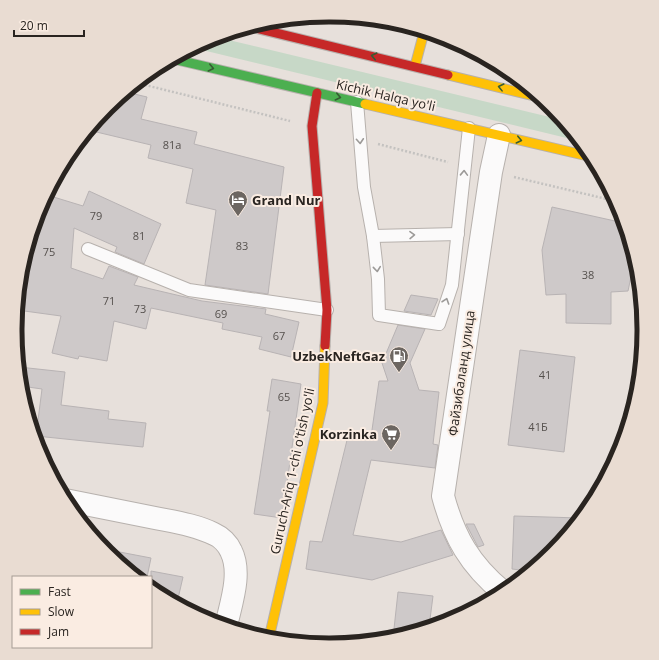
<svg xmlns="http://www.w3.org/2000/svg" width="659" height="660" viewBox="0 0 659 660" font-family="'Open Sans',sans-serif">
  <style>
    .green { fill: #c7d8c7 }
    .building { fill: #cec9c9; stroke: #b8b3b4 }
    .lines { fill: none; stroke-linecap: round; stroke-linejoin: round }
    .lane-casing { stroke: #b7b1ad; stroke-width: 14 }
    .street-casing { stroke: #b7b1ad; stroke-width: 24 }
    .fast-casing { stroke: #b7b1ad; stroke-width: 11 }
    .slow-casing { stroke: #b7b1ad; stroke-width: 11 }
    .jam-casing { stroke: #b7b1ad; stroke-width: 11 }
    .path { stroke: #c4c2c0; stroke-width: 2.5; stroke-dasharray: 2 2; stroke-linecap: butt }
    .lane { stroke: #fbfafa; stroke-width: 12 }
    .street { stroke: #fbfafa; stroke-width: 22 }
    .fast { stroke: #4caf50; stroke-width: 9 }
    .slow { stroke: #ffc107; stroke-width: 9 }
    .jam { stroke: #c62828; stroke-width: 9 }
    .oneway { stroke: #375c33 }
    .oneway2 { stroke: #9c9a98 }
    .labels { text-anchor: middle; stroke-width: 4; stroke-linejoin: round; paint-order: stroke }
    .number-label { font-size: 11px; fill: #55504d }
    .street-label { font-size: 13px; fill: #292420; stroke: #faece2 }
    .poi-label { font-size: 13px; font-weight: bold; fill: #292420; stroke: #faece2; text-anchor: end }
    .rim { fill: none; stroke: #292420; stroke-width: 5 }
  </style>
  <rect width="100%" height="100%" fill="#e7e0db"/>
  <polygon class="green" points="216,37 562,120 579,141 194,48"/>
  <g class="building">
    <polygon points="126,92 147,97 141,119 197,132 194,144 284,167 268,294 205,285 216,210 186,203 193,169 148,158 151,145 88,130 107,107"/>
    <polygon points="89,191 161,224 144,264 115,252 117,247 74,228 71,268 103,279 109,266 138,277 134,285 202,301 266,309 265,314 299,322 291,357 259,349 262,337 222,329 223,323 151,308 146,329 114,321 107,361 79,356 78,359 52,353 61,316 17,310 21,268 39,209 47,195 83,206"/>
    <polygon points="552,207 624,223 635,258 628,291 611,292 611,324 566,323 566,294 546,295 542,250"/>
    <polygon points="411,295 438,299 431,315 404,311"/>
    <polygon points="398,325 425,329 410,363 419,390 439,392 433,444 438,445 435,468 371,460 353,535 401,542 441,530 453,555 372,580 306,569 310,541 322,542 349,432 371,437 379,381 388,381 382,363"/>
    <polygon points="520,350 575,357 564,452 508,445"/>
    <polygon points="19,367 65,372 61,405 109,411 108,419 146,423 143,447 36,436 42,389 21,386"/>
    <polygon points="272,379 301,384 282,518 254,514 270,411 267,411"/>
    <polygon points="514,516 580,518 552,553 529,571 512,569"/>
    <polygon points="466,524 474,524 484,545 478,547"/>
    <polygon points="104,549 151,558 147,577 137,577"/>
    <polygon points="151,571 183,577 177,603 151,588"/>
    <polygon points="398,592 433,596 429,627 393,638"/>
  </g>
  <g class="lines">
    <g class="lane-casing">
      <g id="lane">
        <polyline points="357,102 364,187 373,236 378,279 379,315 439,324 452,285 469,128"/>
        <polyline points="373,236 458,234"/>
        <polyline points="88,249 189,290 327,310"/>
      </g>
    </g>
    <g class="street-casing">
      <g id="street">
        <path d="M499,135l-8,37 -48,324c11,41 27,69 60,96"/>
        <path d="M65,500c30,6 60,12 90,18 20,4 41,7 59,16 7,3 14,10 17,17 11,22 0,52 -5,75"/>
      </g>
    </g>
    <g class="fast-casing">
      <polyline id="fast" points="173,59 365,104"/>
    </g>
    <g class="slow-casing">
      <g id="slow">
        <polyline points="415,66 424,32"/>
        <polyline points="448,75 538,97"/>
        <polyline points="365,104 592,157"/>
        <polyline points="269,638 323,403 325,346"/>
      </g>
    </g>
    <g class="jam-casing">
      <g id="jam">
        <polyline points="251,27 448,75"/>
        <polyline points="317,93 312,126 327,310 325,346"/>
      </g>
    </g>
    <g class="path">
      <polyline points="137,83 290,121"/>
      <polyline points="378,144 448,162"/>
      <polyline points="514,177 615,201"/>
    </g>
    <use href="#lane" class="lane"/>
    <use href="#street" class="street"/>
    <use href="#fast" class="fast"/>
    <use href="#slow" class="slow"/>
    <use href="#jam" class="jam"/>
  </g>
  <defs><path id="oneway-chevron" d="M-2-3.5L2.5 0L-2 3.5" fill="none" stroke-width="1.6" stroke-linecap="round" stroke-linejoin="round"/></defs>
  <g class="oneway">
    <use href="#oneway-chevron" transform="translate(374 56) rotate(-167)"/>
    <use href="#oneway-chevron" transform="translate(211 68) rotate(13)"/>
    <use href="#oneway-chevron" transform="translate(501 87) rotate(-166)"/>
    <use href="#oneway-chevron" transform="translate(338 97) rotate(13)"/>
    <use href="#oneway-chevron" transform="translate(519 140) rotate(13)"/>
  </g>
  <g class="oneway2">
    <use href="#oneway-chevron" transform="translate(360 141) rotate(86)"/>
    <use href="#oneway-chevron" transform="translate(464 173) rotate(-88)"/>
    <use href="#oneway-chevron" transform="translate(412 235) rotate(-1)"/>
    <use href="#oneway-chevron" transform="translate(377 269) rotate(84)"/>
    <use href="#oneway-chevron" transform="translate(446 301) rotate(-71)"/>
  </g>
  <defs>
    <g id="hotel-pin" transform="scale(1)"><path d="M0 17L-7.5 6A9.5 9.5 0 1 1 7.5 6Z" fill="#6c6661" stroke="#faece2"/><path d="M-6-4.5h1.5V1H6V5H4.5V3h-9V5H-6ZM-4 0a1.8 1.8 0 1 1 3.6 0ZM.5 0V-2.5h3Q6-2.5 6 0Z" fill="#fff"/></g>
    <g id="fuel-pin" transform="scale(1)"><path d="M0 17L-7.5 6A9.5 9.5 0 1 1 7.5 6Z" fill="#6c6661" stroke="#faece2"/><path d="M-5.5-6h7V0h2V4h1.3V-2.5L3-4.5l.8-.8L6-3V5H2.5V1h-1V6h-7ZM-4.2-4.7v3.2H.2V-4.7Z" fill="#fff"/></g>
    <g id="supermarket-pin" transform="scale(1)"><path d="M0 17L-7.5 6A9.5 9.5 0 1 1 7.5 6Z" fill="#6c6661" stroke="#faece2"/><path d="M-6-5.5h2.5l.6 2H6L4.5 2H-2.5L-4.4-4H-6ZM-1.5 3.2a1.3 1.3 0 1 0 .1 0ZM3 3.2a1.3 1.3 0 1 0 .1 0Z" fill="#fff"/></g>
  </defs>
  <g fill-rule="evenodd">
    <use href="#hotel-pin" x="238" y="200"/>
    <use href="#fuel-pin" x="399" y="356"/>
    <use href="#supermarket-pin" x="391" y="434"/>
  </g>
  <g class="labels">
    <g class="number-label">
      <text x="172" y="149">81а</text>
      <text x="96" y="220">79</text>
      <text x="139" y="240">81</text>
      <text x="242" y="250">83</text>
      <text x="49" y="256">75</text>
      <text x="588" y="279">38</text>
      <text x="109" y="305">71</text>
      <text x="140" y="313">73</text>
      <text x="221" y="318">69</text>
      <text x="279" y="340">67</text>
      <text x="545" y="379">41</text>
      <text x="284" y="401">65</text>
      <text x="538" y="431">41Б</text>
    </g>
    <g class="street-label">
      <text transform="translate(386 95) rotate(13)" y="5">Kichik Halqa yo'li</text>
      <text transform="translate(461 373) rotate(-82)" y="5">Файзибаланд улица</text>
      <text transform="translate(292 471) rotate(-78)" y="5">Guruch-Ariq 1-chi o'tish yo'li</text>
    </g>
    <g class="poi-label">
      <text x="252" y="205" text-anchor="start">Grand Nur</text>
      <text x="385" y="361">UzbekNeftGaz</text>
      <text x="377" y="439">Korzinka</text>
    </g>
  </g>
  <path d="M0 0H659V660H0ZM329 22H330A307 307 0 0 1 637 329V331A307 307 0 0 1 330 638H329A307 307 0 0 1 22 331V329A307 307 0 0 1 329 22Z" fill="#e9dcd2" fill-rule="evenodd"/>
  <path class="rim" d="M329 22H330A307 307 0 0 1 637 329V331A307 307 0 0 1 330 638H329A307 307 0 0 1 22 331V329A307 307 0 0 1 329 22Z"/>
  <rect x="12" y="576" width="140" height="72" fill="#faece2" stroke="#a69c94"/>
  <rect x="20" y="589" width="20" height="6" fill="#4caf50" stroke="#a69c94"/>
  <text x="48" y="596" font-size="12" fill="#292420">Fast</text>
  <rect x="20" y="609" width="20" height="6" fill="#ffc107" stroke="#a69c94"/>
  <text x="48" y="616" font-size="12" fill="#292420">Slow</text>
  <rect x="20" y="629" width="20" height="6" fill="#c62828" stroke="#a69c94"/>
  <text x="48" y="636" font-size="12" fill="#292420">Jam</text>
  <path d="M14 30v6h70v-6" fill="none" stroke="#292420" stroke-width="2"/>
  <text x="20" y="30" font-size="12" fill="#292420" stroke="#faece2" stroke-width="3" paint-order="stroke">20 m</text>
</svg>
